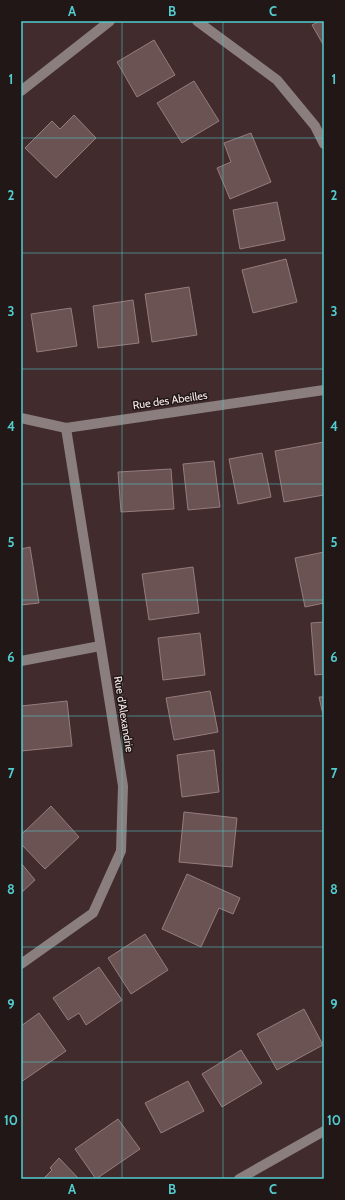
<svg xmlns="http://www.w3.org/2000/svg" width="345" height="1200" viewBox="0 0 345 1200" font-family="Cabin,sans-serif">
  <style>
    .building { fill: #6c5353; stroke: #967c7c }
    .lines { fill: none; stroke-linecap: round; stroke-linejoin: round }
    .minor { stroke: #8a7e7e; stroke-width: 10 }
    .grid { fill: none; stroke: #52cdcf; stroke-width: 1; stroke-opacity: 0.55 }
    .labels { text-anchor: middle; stroke-width: 3; stroke-linejoin: round; paint-order: stroke }
    .street-label { font-size: 11px; fill: #f7e8e8; stroke: #211717 }
    .neatline { fill: none; stroke: #52cdcf; stroke-width: 1.5 }
    .grid-label { font-size: 13px; text-anchor: middle; font-weight: bold; fill: #52cdcf }
  </style>
  <rect width="100%" height="100%" fill="#412b2c"/>
  <g class="building">
    <polygon points="320,21 324,21 324,46 312,25"/>
    <polygon points="154,40 175,75 137,97 117,62"/>
    <polygon points="194,81 219,121 182,143 157,103"/>
    <polygon points="74,115 96,138 56,178 25,148 52,121 60,129"/>
    <polygon points="251,133 271,182 230,199 217,168 231,162 224,143"/>
    <polygon points="277,202 285,240 240,249 233,210"/>
    <polygon points="286,259 297,302 253,313 242,270"/>
    <polygon points="189,287 197,335 152,342 145,294"/>
    <polygon points="133,300 139,343 98,348 93,306"/>
    <polygon points="71,308 77,346 37,352 31,314"/>
    <polygon points="324,442 324,495 284,502 275,451"/>
    <polygon points="262,453 271,497 238,504 229,459"/>
    <polygon points="214,461 220,507 188,510 183,464"/>
    <polygon points="171,469 174,509 121,512 118,472"/>
    <polygon points="30,547 39,603 21,605 21,549"/>
    <polygon points="324,552 324,603 305,607 295,558"/>
    <polygon points="193,567 199,613 149,620 142,574"/>
    <polygon points="324,622 324,674 315,675 311,623"/>
    <polygon points="200,633 205,675 163,680 158,638"/>
    <polygon points="210,691 218,732 174,740 166,698"/>
    <polygon points="319,697 324,697 324,719"/>
    <polygon points="67,701 72,746 21,751 21,706"/>
    <polygon points="214,750 219,792 182,797 177,755"/>
    <polygon points="51,806 79,837 45,869 21,844 21,835"/>
    <polygon points="184,812 237,818 232,867 179,862"/>
    <polygon points="21,863 35,880 21,893"/>
    <polygon points="187,874 240,898 233,914 219,908 201,947 162,929"/>
    <polygon points="145,934 168,970 131,994 108,958"/>
    <polygon points="99,967 122,1000 86,1025 79,1013 68,1020 53,998"/>
    <polygon points="304,1009 323,1045 277,1070 257,1034"/>
    <polygon points="39,1013 66,1051 21,1082 21,1026"/>
    <polygon points="241,1050 262,1083 222,1107 202,1074"/>
    <polygon points="188,1081 204,1111 161,1133 145,1103"/>
    <polygon points="118,1119 140,1149 96,1179 75,1149"/>
    <polygon points="59,1158 79,1179 43,1179 52,1170 50,1168"/>
  </g>
  <g class="lines">
    <g class="minor">
      <polyline points="197,21 277,80 315,126 324,144"/>
      <polyline points="21,91 110,21"/>
      <polyline points="21,418 66,428 324,390"/>
      <polyline points="21,661 100,646"/>
      <polyline points="21,964 93,913 121,851 123,786 66,428"/>
      <polyline points="239,1179 324,1131"/>
    </g>
  </g>
  <path class="grid" d="M122,21v1158M223,21v1158M21,138h303M21,253h303M21,369h303M21,484h303M21,600h303M21,716h303M21,831h303M21,947h303M21,1062h303"/>
  <g class="labels">
    <g class="street-label">
      <text transform="translate(170 400) rotate(-8)" y="4">Rue des Abeilles</text>
      <text transform="translate(124 714) rotate(81)" y="4">Rue d'Alexandrie</text>
    </g>
  </g>
  <rect width="345" height="1200" fill="none" stroke="#211717" stroke-width="44"/>
  <rect x="22" y="22" width="301" height="1156" class="neatline"/>
  <g class="grid-label">
    <text x="72" y="16">A</text>
    <text x="172" y="16">B</text>
    <text x="273" y="16">C</text>
    <text x="11" y="84">1</text>
    <text x="334" y="84">1</text>
    <text x="11" y="200">2</text>
    <text x="334" y="200">2</text>
    <text x="11" y="316">3</text>
    <text x="334" y="316">3</text>
    <text x="11" y="431">4</text>
    <text x="334" y="431">4</text>
    <text x="11" y="547">5</text>
    <text x="334" y="547">5</text>
    <text x="11" y="662">6</text>
    <text x="334" y="662">6</text>
    <text x="11" y="778">7</text>
    <text x="334" y="778">7</text>
    <text x="11" y="894">8</text>
    <text x="334" y="894">8</text>
    <text x="11" y="1009">9</text>
    <text x="334" y="1009">9</text>
    <text x="11" y="1125">10</text>
    <text x="334" y="1125">10</text>
    <text x="72" y="1194">A</text>
    <text x="172" y="1194">B</text>
    <text x="273" y="1194">C</text>
  </g>
</svg>
